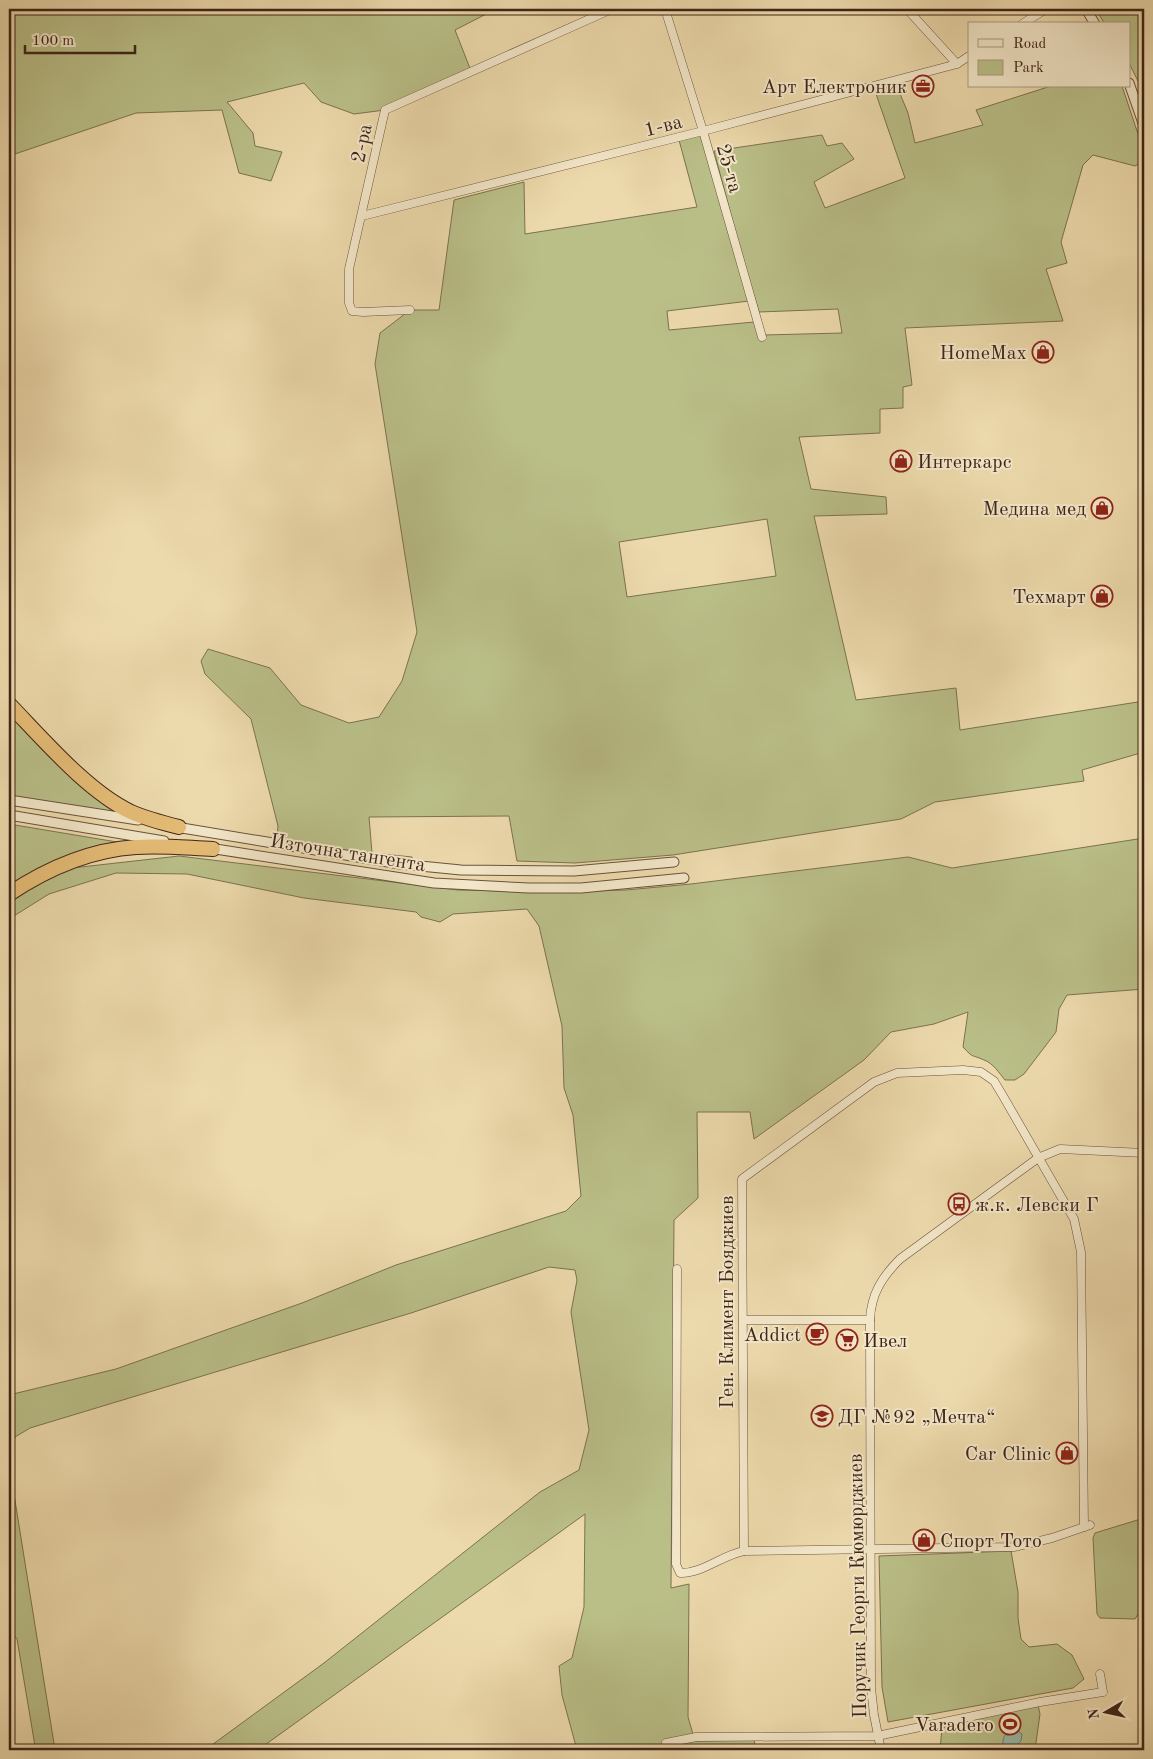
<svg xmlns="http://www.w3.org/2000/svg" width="1153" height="1759" viewBox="0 0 1153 1759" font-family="'Old Standard TT',serif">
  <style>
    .green { fill: #babf88; stroke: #7c7250; fill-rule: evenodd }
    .water { fill: #99baab; stroke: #757e71 }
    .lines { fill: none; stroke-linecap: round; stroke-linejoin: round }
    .minor-casing { stroke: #6a523e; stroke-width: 9 }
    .tertiary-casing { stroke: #6a523e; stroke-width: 11 }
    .motorway-casing { stroke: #3f2419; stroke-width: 16 }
    .minor { stroke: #f3e7c9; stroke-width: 8 }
    .tertiary { stroke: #f3e7c9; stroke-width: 9 }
    .motorway { stroke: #e6bd76; stroke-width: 14 }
    .labels { text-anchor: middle; stroke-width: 4; stroke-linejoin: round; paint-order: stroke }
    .poi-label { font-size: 20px; fill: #3f2419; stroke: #f3e7c9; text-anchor: end }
    .street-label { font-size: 20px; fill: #3f2419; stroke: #f3e7c9 }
  </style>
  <rect width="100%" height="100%" fill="#eddaac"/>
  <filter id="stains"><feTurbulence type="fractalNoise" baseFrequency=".004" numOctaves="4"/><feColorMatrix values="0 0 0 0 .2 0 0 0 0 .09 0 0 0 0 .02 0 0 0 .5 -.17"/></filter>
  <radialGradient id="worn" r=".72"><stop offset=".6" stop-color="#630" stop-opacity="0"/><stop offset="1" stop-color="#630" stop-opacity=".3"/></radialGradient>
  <g class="green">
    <polygon points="9,9 496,9 455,30 471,71 385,110 354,114 321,102 304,83 227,102 253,133 255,146 282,152 271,181 239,173 222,110 136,113 9,156"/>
    <polygon points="1095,9 1144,9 1144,93 1129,63 1129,24 1105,24"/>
    <path d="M896,84l12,29 7,30 68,-18 -7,-15 75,-24h71l15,45 7,15v15l-9,5 -42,-11 -10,10 -22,77 6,21 -21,6 17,52 -158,7 7,57 -9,2v21l-23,1v24l-81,4 12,52 75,8 1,17 -73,2 42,184 100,-12 4,42 184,-29v51l-62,18 2,11 -149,21 -34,17 -228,36 -98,8 -58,-2 -8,-45 -140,1 3,36 40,4 1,5 -136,-23 1,-13 -27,-107 -46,-45 -4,-13 7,-12 62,19 31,37 48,18 30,-6 23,-36 15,-49 -42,-268 5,-31 30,-23h29l15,-110 70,-18 1,52 172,-27 -18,-67 24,-9 46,170 -82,10 2,19 85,-8 10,13 78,-2 -4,-24 -79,3 -16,-52 -29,-109 108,-16 5,11 15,-3 12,16 -40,23 11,26 80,-30 -30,-87zM767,519l9,57 -149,21 -8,-55z"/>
    <polygon points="9,708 129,815 9,797"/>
    <polygon points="9,824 129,844 71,855 47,864 9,887"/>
    <path d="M1144,838v151l-77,6 -8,14 -3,23 -32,42 -9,6h-10c-6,-7 -12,-17 -21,-20 -13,-6 -10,-1 -21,-13l5,-35 -34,12 -43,8 -27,28 -110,79 -4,-27h-53l1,86 -24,22 -3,368 18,-4 -1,133 7,24 59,-1 2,10h-179l-15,-55 -3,-29 13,-8 12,-51 1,-93 -327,236h-53l119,-87 216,-171 39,-22 10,-40 -18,-118 6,-32 -2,-10 -26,-3 -138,46 -381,115 -15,9 -6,14v-56l107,-26 186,-66 94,-38 170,-54 15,-15 -8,-81 -9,-27 -2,-62 -23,-100 -12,-17 -74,5 -13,8 -19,-5 -5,-5 -112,-14 -117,-24 -71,-1 -67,21 -40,25v-21l54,-29 116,-13 279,34 102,2 66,-2 65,-6 217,-27 44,11z"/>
    <polygon points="9,1463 55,1750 33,1750 35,1746 17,1639 9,1629"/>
    <polygon points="1144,1518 1144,1614 1138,1614 1135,1619 1100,1618 1097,1614 1093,1538 1095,1533"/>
    <polygon points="1011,1551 1018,1592 1018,1618 1021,1639 1029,1647 1057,1644 1072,1655 1084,1679 1073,1688 888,1722 882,1687 879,1556"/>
    <polygon points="1038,1705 1040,1714 1035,1750 940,1750 942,1728 978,1718"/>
  </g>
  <path class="water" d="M1018,1731l4,3 -1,7 -3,3 -1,3 6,3h-19c-3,-6 -2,-2 -1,-8 0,-11 7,-8 15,-11z"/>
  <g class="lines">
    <g class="minor-casing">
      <g id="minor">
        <polyline points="665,9 703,131 762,337"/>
        <polyline points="907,9 957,64"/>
        <polyline points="1022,24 1046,9"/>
        <polyline points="362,216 703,131 957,64 969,56"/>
        <polyline points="410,310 363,312 352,311 349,303 349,269 385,110 612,9"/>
        <path d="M677,1269l-1,295 4,9c22,1 42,-18 64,-22l270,-4 38,-9 38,-13"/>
        <polyline points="743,1320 870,1320"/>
        <polyline points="744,1551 742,1179 874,1082 897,1073 963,1070 981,1072 994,1081 1003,1096 1074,1219 1081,1252 1084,1527"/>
        <polyline points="666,1743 696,1737 877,1736 1040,1702 1103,1692 1100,1674"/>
        <path d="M881,1750l-7,-35 -3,-27 -1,-368c1,-26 12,-43 30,-61l138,-101 22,-9 84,4"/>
      </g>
    </g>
    <g class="tertiary-casing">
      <g id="tertiary">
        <polyline points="1086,9 1095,24"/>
        <polyline points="1129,83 1144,126"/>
        <polyline points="9,800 138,820"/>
        <polyline points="9,815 164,841"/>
        <polyline points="176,827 400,864 461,870 574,871 674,862"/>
        <polyline points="209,848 434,883 529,888 581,888 684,878"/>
      </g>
    </g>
    <g class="motorway-casing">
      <g id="motorway">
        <path d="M9,704c33,34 79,88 122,108 16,7 32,11 48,15"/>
        <path d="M9,894c39,-26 80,-44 127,-47 25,-2 52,1 77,2"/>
      </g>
    </g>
    <use href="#minor" class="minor"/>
    <use href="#tertiary" class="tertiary"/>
    <use href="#motorway" class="motorway"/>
  </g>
  <defs>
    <g id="office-ring" transform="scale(1.125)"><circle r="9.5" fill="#f3e7c9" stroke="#8f2418" stroke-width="1.5"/><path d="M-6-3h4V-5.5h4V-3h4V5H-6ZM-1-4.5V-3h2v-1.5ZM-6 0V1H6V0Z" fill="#8f2418"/></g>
    <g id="shop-ring" transform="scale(1.125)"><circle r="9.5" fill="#f3e7c9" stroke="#8f2418" stroke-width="1.5"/><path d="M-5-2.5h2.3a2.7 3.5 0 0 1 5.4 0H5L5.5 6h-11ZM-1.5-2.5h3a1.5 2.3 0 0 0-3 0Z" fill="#8f2418"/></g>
    <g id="bus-ring" transform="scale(1.125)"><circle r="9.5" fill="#f3e7c9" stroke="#8f2418" stroke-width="1.5"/><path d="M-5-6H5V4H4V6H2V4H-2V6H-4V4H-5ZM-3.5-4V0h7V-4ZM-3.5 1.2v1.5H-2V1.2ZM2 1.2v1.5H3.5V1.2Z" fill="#8f2418"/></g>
    <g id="cafe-ring" transform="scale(1.125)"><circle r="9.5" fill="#f3e7c9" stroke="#8f2418" stroke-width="1.5"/><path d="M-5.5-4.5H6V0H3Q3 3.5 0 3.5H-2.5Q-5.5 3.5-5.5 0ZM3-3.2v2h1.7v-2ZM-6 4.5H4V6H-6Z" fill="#8f2418"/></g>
    <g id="supermarket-ring" transform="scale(1.125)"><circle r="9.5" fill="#f3e7c9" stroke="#8f2418" stroke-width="1.5"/><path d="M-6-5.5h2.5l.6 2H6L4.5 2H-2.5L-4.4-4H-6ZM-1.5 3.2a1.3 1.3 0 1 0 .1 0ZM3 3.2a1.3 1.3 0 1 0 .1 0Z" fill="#8f2418"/></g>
    <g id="school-ring" transform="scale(1.125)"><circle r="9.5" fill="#f3e7c9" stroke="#8f2418" stroke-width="1.5"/><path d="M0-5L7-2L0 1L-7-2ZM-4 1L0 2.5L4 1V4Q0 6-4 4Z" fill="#8f2418"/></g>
    <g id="stadium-ring" transform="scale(1.125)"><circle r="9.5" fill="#f3e7c9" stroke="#8f2418" stroke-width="1.5"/><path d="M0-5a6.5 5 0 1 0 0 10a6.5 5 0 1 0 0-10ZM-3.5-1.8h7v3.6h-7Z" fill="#8f2418"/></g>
  </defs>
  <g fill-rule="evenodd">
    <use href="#office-ring" x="923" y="86"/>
    <use href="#shop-ring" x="1043" y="352"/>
    <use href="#shop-ring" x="901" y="461"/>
    <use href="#shop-ring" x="1102" y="508"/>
    <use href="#shop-ring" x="1102" y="596"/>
    <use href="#bus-ring" x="959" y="1204"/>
    <use href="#cafe-ring" x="817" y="1334"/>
    <use href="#supermarket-ring" x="847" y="1340"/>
    <use href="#school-ring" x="822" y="1416"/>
    <use href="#shop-ring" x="1067" y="1453"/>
    <use href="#shop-ring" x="924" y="1540"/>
    <use href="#stadium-ring" x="1010" y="1724"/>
  </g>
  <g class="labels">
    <g class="poi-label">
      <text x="907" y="93">Арт Електроник</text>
      <text x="1027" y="359">HomeMax</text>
      <text x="917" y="468" text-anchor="start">Интеркарс</text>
      <text x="1086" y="515">Медина мед</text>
      <text x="1086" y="603">Техмарт</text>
      <text x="975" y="1211" text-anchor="start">ж.к. Левски Г</text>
      <text x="801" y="1341">Addict</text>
      <text x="863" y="1347" text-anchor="start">Ивел</text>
      <text x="838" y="1423" text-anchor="start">ДГ №92 „Мечта“</text>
      <text x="1051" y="1460">Car Clinic</text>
      <text x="940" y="1547" text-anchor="start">Спорт Тото</text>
      <text x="994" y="1731">Varadero</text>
    </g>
    <g class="street-label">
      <text transform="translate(663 125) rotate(-14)" y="7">1-ва</text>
      <text transform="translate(361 143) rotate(-78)" y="7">2-ра</text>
      <text transform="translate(730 168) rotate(74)" y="7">25-та</text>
      <text transform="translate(348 852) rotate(9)" y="7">Източна тангента</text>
      <text transform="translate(726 1302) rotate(-90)" y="7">Ген. Климент Бояджиев</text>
      <text transform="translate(857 1586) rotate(-91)" y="7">Поручик Георги Кюмюрджиев</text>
    </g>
  </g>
  <rect width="1153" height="1759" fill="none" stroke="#eddaac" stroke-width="30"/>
  <rect x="10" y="10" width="1133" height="1739" fill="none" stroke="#3f2419" stroke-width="2.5"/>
  <rect x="15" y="15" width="1123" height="1729" fill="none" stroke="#3f2419"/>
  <rect x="968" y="22" width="162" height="65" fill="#f3e7c9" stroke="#ab9983"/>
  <rect x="978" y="39" width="25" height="8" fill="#f3e7c9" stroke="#ab9983"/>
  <text x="1013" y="48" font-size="15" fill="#3f2419">Road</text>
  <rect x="978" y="60" width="25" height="15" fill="#babf88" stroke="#ab9983"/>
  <text x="1013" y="72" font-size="15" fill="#3f2419">Park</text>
  <g transform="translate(1106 1712) rotate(261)" stroke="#f3e7c9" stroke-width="4" paint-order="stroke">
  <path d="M0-4L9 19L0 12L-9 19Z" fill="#3f2419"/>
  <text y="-8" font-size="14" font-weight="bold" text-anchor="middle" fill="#3f2419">N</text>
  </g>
  <path d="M25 45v8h110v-8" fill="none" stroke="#3f2419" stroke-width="2.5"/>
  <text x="32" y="45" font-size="15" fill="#3f2419" stroke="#f3e7c9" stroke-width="4" paint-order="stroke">100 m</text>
  <rect width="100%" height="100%" filter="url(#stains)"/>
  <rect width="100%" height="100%" fill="url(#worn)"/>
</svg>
